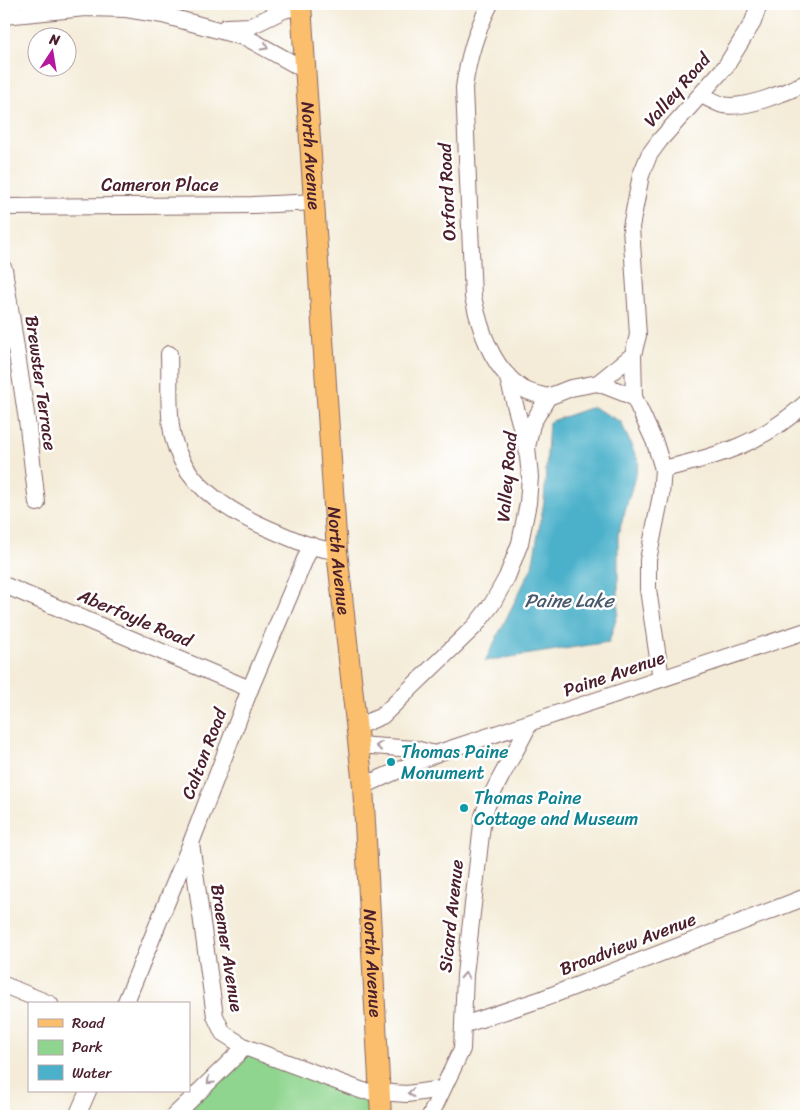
<svg xmlns="http://www.w3.org/2000/svg" width="810" height="1120" viewBox="0 0 810 1120" font-family="Sriracha,sans-serif">
  <style>
    .green { fill: #90d58f; stroke: #6d7a5d }
    .water { fill: #4bb1ca; stroke: #4a687a }
    .lines { fill: none; stroke-linecap: round; stroke-linejoin: round }
    .minor-casing { stroke: #866768; stroke-width: 18 }
    .major-casing { stroke: #866768; stroke-width: 22 }
    .minor { stroke: #fff; stroke-width: 16 }
    .major { stroke: #fabe6d; stroke-width: 20 }
    .oneway { stroke: #ae9aa0 }
    .culture-dot { fill: #0f9aa8; stroke: #fff; stroke-width: 2 }
    .labels { text-anchor: middle; stroke-width: 5; stroke-linejoin: round; paint-order: stroke }
    .street-label { font-size: 18px; fill: #4a1f2b; stroke: #fff }
    .culture-label { font-size: 18px; fill: #0d838f; stroke: #fff; text-anchor: start }
    .water-label { font-size: 19px; font-style: italic; fill: #4a596b; stroke: #fff }
  </style>
  <rect width="100%" height="100%" fill="#fff"/>
  <filter id="ink" filterUnits="userSpaceOnUse"><feTurbulence type="fractalNoise" baseFrequency=".02" numOctaves="2"/><feDisplacementMap in="SourceGraphic" scale="10" xChannelSelector="R" yChannelSelector="G"/><feConvolveMatrix kernelMatrix="1 2 1 2 8 2 1 2 1" color-interpolation-filters="sRGB"/></filter>
  <filter id="wash" filterUnits="userSpaceOnUse"><feTurbulence type="fractalNoise" baseFrequency=".0096" numOctaves="4" result="noise"/><feDisplacementMap in="SourceGraphic" scale="20" xChannelSelector="R" yChannelSelector="G"/><feGaussianBlur stdDeviation="1.12" result="paint"/><feColorMatrix in="noise" values="0 0 0 0 0 0 0 0 0 0 0 0 0 0 0 0 0 1.4 0 .05"/><feComposite in="paint" operator="in"/></filter>
  <g filter="url(#wash)">
    <rect width="100%" height="100%" fill="#f4ecd8"/>
    <polygon class="green" points="245,1053 374,1100 374,1116 180,1116"/>
    <polygon class="water" points="593,407 621,422 639,463 618,535 618,613 609,642 485,661 532,567 544,502 549,422"/>
  </g>
  <g filter="url(#ink)">
    <g class="lines">
      <g class="minor-casing">
        <g id="minor">
          <path d="M490,4c-14,27 -22,54 -26,84l9,209c7,32 18,69 46,89 8,7 19,8 29,11"/>
          <polyline points="4,16 85,8 126,9 163,15 247,38 305,70"/>
          <polyline points="226,27 251,26 284,10 302,6"/>
          <path d="M701,95c7,3 15,8 22,10 20,5 64,-13 83,-22"/>
          <polyline points="4,207 253,205 316,202"/>
          <polyline points="4,269 28,427 37,503"/>
          <path d="M169,354c1,23 -1,49 2,72 6,52 50,82 94,101 23,10 47,22 72,24"/>
          <polyline points="633,355 634,397 655,443 663,469 661,495 648,560 648,589 661,679"/>
          <polyline points="507,375 526,445"/>
          <polyline points="598,383 634,397"/>
          <path d="M663,469c57,-13 99,-26 143,-66"/>
          <polyline points="4,585 250,689"/>
          <polyline points="356,727 382,716 475,626 492,604 507,577 520,543 528,503 530,477 527,447 532,424 548,397 571,388 598,383 633,355 638,335 631,227 641,175 649,155 660,140 726,66 753,22 759,4"/>
          <polyline points="358,745 415,749 435,754"/>
          <polyline points="363,786 435,754 806,631"/>
          <polyline points="191,843 215,1016 223,1033 245,1047 363,1091 407,1094 442,1089"/>
          <polyline points="4,985 50,1004"/>
          <polyline points="125,1004 191,843 250,689 311,545"/>
          <polyline points="463,1025 542,999 806,897"/>
          <polyline points="77,1116 88,1091"/>
          <polyline points="174,1116 245,1047"/>
          <path d="M430,1116l32,-67 3,-74 18,-159c11,-32 32,-61 46,-92"/>
        </g>
      </g>
      <g class="major-casing">
        <g id="major">
          <path id="s1" d="M301,4l36,547 26,235 18,330"/>
        </g>
      </g>
      <use href="#minor" class="minor"/>
      <use href="#major" class="major"/>
    </g>
    <defs><path id="oneway-chevron" d="M-2-3.5L2.5 0L-2 3.5" fill="none" stroke-width="1.6" stroke-linecap="round" stroke-linejoin="round" transform="scale(1.25)"/></defs>
    <g class="oneway">
      <use href="#oneway-chevron" transform="translate(265 47) rotate(30)"/>
      <use href="#oneway-chevron" transform="translate(379 746) rotate(-175)"/>
      <use href="#oneway-chevron" transform="translate(465 976) rotate(-87)"/>
      <use href="#oneway-chevron" transform="translate(210 1081) rotate(136)"/>
      <use href="#oneway-chevron" transform="translate(411 1093) rotate(177)"/>
    </g>
  </g>
  <g class="culture-dot">
    <circle cx="391" cy="762" r="5"/>
    <circle cx="464" cy="808" r="5"/>
  </g>
  <g class="labels">
    <g class="street-label">
      <text transform="translate(677 90) rotate(-49)" y="6">Valley Road</text>
      <text dy="6" stroke="none"><textPath href="#s1" startOffset="152">North Avenue</textPath></text>
      <text x="160" y="191">Cameron Place</text>
      <text transform="translate(447 192) rotate(-93)" y="6">Oxford Road</text>
      <text transform="translate(41 383) rotate(82)" y="6">Brewster Terrace</text>
      <text transform="translate(507 477) rotate(-85)" y="6">Valley Road</text>
      <text dy="6" stroke="none"><textPath href="#s1" startOffset="558">North Avenue</textPath></text>
      <text transform="translate(135 618) rotate(23)" y="6">Aberfoyle Road</text>
      <text transform="translate(614 674) rotate(-19)" y="6">Paine Avenue</text>
      <text transform="translate(204 754) rotate(-69)" y="6">Calton Road</text>
      <text transform="translate(451 916) rotate(-84)" y="6">Sicard Avenue</text>
      <text transform="translate(628 944) rotate(-21)" y="6">Broadview Avenue</text>
      <text transform="translate(227 948) rotate(81)" y="6">Braemer Avenue</text>
      <text dy="6" stroke="none"><textPath href="#s1" startOffset="962">North Avenue</textPath></text>
    </g>
    <g class="culture-label">
      <text x="401" y="758">Thomas Paine<tspan x="401" dy="21">Monument</tspan></text>
      <text x="474" y="804">Thomas Paine<tspan x="474" dy="21">Cottage and Museum</tspan></text>
    </g>
    <g class="water-label">
      <text x="569" y="607">Paine Lake</text>
    </g>
  </g>
  <rect width="810" height="1120" fill="none" stroke="#fff" stroke-width="20"/>
  <rect x="28" y="1002" width="162" height="90" fill="#ffffff" stroke="#b7a5aa"/>
  <rect x="38" y="1019" width="25" height="8" fill="#fabe6d" stroke="#b7a5aa"/>
  <text x="72" y="1028" font-size="15" fill="#4a1f2b">Road</text>
  <rect x="38" y="1040" width="25" height="15" fill="#90d58f" stroke="#b7a5aa"/>
  <text x="72" y="1052" font-size="15" fill="#4a1f2b">Park</text>
  <rect x="38" y="1065" width="25" height="15" fill="#4bb1ca" stroke="#b7a5aa"/>
  <text x="72" y="1078" font-size="15" fill="#4a1f2b">Water</text>
  <g transform="translate(52 52) rotate(12)"><circle r="24" fill="#ffffff" stroke="#b7a5aa"/>
  <path d="M0-4L9 19L0 12L-9 19Z" fill="#b5179e"/>
  <text y="-8" font-size="14" font-weight="bold" text-anchor="middle" fill="#4a1f2b">N</text>
  </g>
</svg>
